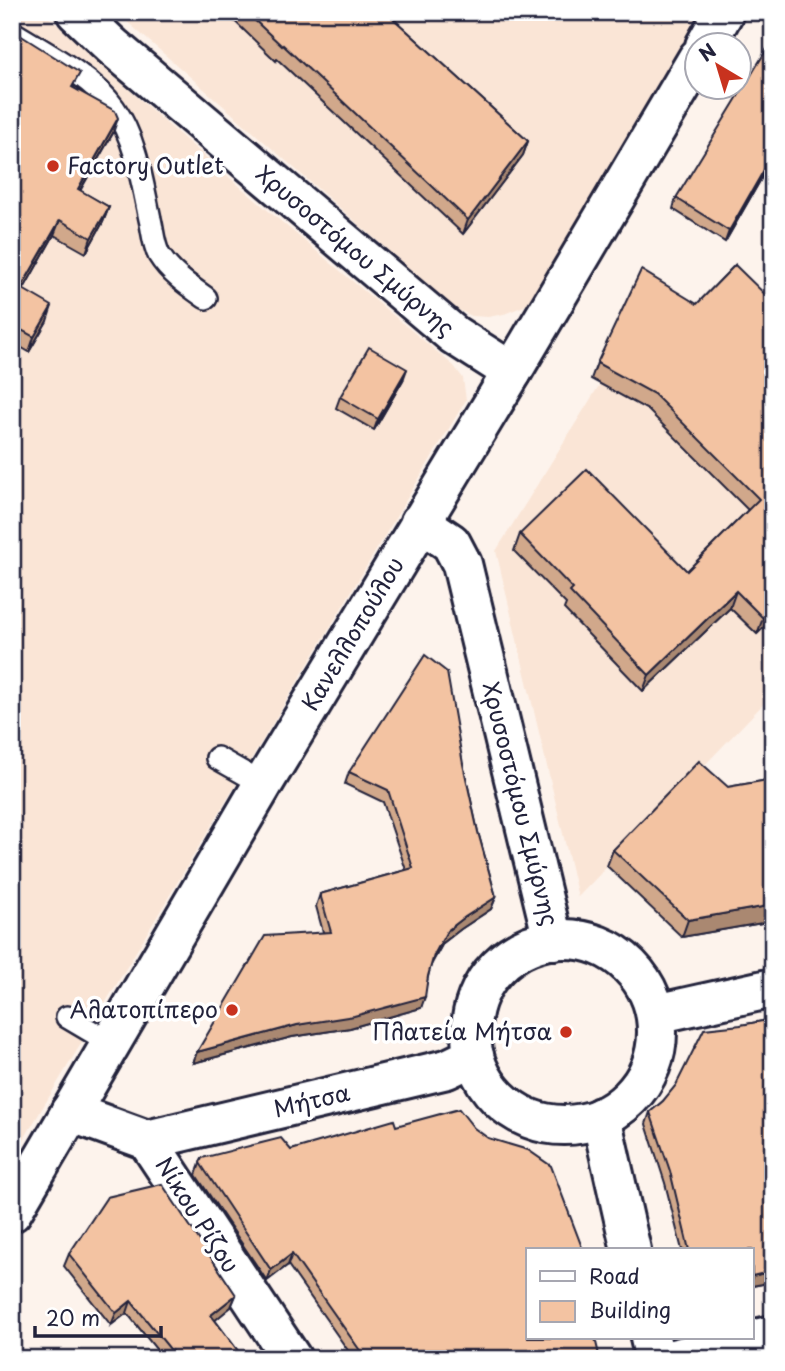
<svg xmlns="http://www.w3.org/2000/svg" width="785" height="1371" viewBox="0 0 785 1371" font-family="'Playpen Sans',sans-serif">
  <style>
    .built { fill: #fae5d6 }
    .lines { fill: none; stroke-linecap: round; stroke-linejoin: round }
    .lane-casing { stroke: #22223b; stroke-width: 26 }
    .street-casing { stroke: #22223b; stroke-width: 44 }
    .lane { stroke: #fff; stroke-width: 21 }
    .street { stroke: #fff; stroke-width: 38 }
    .wall { fill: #d1a88b; stroke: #22223b; stroke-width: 2 }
    .shaded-wall { fill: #aa8871; stroke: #22223b; stroke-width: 2 }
    .building { fill: #f3c3a2; stroke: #22223b; stroke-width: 2 }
    .poi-dot { fill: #c8321e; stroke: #fff; stroke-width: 2.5 }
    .labels { text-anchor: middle; stroke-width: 7; stroke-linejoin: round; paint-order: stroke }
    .poi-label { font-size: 23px; fill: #22223b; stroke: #fff; text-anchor: end }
    .street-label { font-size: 23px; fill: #22223b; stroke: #fff }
  </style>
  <rect width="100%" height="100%" fill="#fdf3ec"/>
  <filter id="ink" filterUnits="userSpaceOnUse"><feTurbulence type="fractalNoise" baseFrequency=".0143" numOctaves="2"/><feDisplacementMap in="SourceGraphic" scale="14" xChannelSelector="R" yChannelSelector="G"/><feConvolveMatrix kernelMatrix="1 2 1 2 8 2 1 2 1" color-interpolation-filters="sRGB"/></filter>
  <g filter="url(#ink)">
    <g class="built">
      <polygon points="12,12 43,12 165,122 265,208 454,366 463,378 466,400 12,1159"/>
      <polygon points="116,12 705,12 540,291 524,306 504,314 488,317 472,316 454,308"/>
      <polygon points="773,320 773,694 578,897 496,551 600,384 614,391"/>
    </g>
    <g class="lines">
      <g class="lane-casing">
        <g id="lane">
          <path d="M12,32c32,20 81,45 102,76 22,31 28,74 36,111 3,12 3,24 9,36 11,18 30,31 47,43"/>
          <polyline points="217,758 263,784"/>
          <polyline points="67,1017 111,1043"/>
        </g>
      </g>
      <g class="street-casing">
        <g id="street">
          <polyline points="76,12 112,46 454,335 512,372"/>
          <polyline points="705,46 724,12"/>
          <polyline points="420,522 451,543 462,564 553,940"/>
          <circle cx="564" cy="1032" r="93"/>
          <polyline points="656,1014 773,988"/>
          <polyline points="70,1112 147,1140 292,1359"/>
          <polyline points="601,1117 631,1250"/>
          <polyline points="147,1140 447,1069 474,1056"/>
          <polyline points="12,1212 263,784 512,372 698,58"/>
          <polyline points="650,1338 655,1359"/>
          <polyline points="673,1359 773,1335"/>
        </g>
      </g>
      <use href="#lane" class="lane"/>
      <use href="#street" class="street"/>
    </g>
    <g class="wall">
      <polygon points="225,12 386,12 528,141 523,155 463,234 277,59 276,61"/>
      <polygon points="12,30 74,88 113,133 80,191 109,207 103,222 86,253 54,235 23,290 47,321 29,352 12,342"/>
      <polygon points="773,158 725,242 673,209 676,198"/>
      <polygon points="735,265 773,618 757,634 730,608 643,691 564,609 566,604 514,551 520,534 687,571 748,510 648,410 591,379 597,363 697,304"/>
      <polygon points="403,380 374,430 336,408 340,397"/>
      <polygon points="463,764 478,832 496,897 491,909 461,929 443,943 431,964 421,1008 350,1028 292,1037 193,1063 197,1052 323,932 316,906 320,894 406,870 383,802 345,784 349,772"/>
      <polygon points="773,779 773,921 682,937 607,866 613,850 728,787"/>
      <polygon points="773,1019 773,1282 752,1286 752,1250 682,1250 665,1183 646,1124 650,1112 663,1101 741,1025"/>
      <polygon points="396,1126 528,1250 600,1359 354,1359 288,1265 267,1281 196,1175 202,1158 291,1150"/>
      <polygon points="69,1254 236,1295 231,1307 215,1320 244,1359 164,1359 127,1313 111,1325 64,1266"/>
    </g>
    <g class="shaded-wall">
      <polygon points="118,118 113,133 72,204 78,189"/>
      <polygon points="528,141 523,155 463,234 468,220"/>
      <polygon points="773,154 773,158 725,242 729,231"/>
      <polygon points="109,207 103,222 86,253 91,238"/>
      <polygon points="60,220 54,235 16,303 21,288"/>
      <polygon points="52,306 47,321 29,352 34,337"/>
      <polygon points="407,369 403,380 374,430 378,419"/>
      <polygon points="736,591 730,608 643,691 649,675"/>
      <polygon points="773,608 773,618 757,634 763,618"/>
      <polygon points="496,897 491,909 461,929 443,943 430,967 434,955 447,931 465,917"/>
      <polygon points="773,905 773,921 682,937 688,920"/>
      <polygon points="425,997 421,1008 350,1028 292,1037 193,1063 197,1052 297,1025"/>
      <polygon points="292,1254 288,1265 267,1281 271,1270"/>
      <polygon points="773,1271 773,1282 752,1286 752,1276"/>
      <polygon points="236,1295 231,1307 207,1327 211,1315"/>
      <polygon points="131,1301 127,1313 111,1325 116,1313"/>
    </g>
    <g class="building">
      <polygon points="246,12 386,12 528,141 468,220 283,45 282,46"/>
      <polygon points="12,30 80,73 72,87 115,111 118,118 78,189 109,207 91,238 60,220 21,288 52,306 34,337 12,325"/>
      <polygon points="773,39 773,154 729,231 676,198"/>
      <polygon points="735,265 773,302 773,608 763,618 736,591 649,675 570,592 573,589 520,534 587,469 687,571 759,499 654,394 597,363 641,270 697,304"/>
      <polygon points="369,347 407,369 378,419 340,397"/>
      <polygon points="425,655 447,672 463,764 478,832 496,897 465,917 447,931 434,955 428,976 425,997 354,1016 297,1025 197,1052 265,936 331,932 320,894 413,868 388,790 349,772"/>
      <polygon points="699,761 728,787 773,779 773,905 688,920 613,850"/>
      <polygon points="773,1019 773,1271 752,1276 752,1250 689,1250 670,1171 650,1112 663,1101 676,1085 704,1029 741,1025"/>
      <polygon points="459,1109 474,1128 488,1138 528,1150 551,1166 583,1250 528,1250 528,1338 595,1338 600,1359 366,1359 292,1254 271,1270 200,1163 202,1158 281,1138 291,1150 394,1120 396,1126"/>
      <polygon points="162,1184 236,1295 211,1315 244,1359 178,1359 131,1301 116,1313 69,1254 107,1197"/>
    </g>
  </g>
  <g class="poi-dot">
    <circle cx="53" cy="166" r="7"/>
    <circle cx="232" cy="1010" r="7"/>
    <circle cx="566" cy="1032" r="7"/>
  </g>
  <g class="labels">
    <g class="poi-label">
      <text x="67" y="174" text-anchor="start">Factory Outlet</text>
      <text x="218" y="1018">Αλατοπίπερο</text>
      <text x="552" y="1040">Πλατεία Μήτσα</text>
    </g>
    <g class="street-label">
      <text transform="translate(355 251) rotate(40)" y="8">Χρυσοστόμου Σμύρνης</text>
      <text transform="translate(353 634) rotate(-59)" y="8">Κανελλοπούλου</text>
      <text transform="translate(520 804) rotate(76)" y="8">Χρυσοστόμου Σμύρνης</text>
      <text transform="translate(312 1101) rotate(-13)" y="8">Μήτσα</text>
      <text transform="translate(197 1215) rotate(57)" y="8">Νίκου Ρίζου</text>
    </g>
  </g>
  <rect width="785" height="1371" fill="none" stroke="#fff" stroke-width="42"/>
  <rect x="21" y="21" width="743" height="1329" fill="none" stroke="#22223b" stroke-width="2.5" filter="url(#ink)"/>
  <rect x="526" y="1248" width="228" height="91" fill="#ffffff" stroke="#a7a7b1" stroke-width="2"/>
  <rect x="540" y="1271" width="35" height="10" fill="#ffffff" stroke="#a7a7b1" stroke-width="2"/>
  <text x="589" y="1284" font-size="21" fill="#22223b">Road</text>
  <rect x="540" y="1301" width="35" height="21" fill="#f3c3a2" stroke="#a7a7b1" stroke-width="2"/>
  <text x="589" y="1318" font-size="21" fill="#22223b">Building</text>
  <g transform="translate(718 66) rotate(322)"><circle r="33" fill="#ffffff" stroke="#a7a7b1" stroke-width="2"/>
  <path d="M0-5L12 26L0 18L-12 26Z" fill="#c8321e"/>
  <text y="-10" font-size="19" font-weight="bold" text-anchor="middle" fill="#22223b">N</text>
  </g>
  <path d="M35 1326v10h126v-10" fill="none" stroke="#22223b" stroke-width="3.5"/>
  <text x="46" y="1326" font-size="21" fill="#22223b" stroke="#ffffff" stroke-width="5" paint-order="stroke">20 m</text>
</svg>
